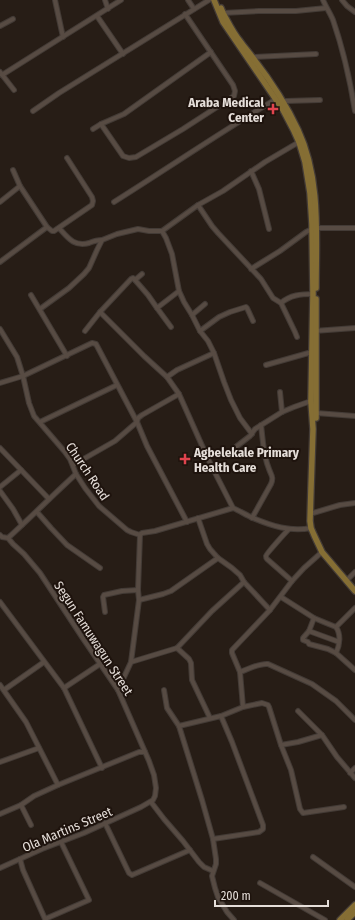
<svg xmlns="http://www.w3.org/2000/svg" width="355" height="920" viewBox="0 0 355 920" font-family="'Fira Sans Condensed',sans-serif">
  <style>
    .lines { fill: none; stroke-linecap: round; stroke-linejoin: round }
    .minor-casing { stroke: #433b36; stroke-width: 6 }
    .major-casing { stroke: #433b36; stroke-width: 8 }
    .minor { stroke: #574b43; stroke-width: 4 }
    .major { stroke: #856e34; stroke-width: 5.5 }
    .health-dot { fill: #e0444e; stroke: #1e130d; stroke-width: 1.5 }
    .labels { text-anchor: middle; stroke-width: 4; stroke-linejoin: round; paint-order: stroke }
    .poi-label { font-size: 13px; font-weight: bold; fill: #e5ded9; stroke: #1e130d; text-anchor: end }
    .street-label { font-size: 13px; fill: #e5ded9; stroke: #1e130d }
  </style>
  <rect width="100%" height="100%" fill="#271d16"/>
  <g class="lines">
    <g class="minor-casing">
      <g id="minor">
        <polyline points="55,0 63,37"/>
        <polyline points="105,0 108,9"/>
        <polyline points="188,0 194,9"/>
        <path d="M323,0c3,7 7,13 10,20 10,29 17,60 22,91"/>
        <polyline points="342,0 347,6 355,12"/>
        <polyline points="223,13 259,11 296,11 326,8"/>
        <polyline points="97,16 123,54"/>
        <polyline points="0,26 13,19"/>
        <polyline points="251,58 253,57 316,54"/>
        <polyline points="0,72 14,90"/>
        <polyline points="2,75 121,0"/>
        <polyline points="283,102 286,101 320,100"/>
        <polyline points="33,111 59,93 209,0"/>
        <polyline points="101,124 123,156 129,158 136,157 183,129 234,96 235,91 233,85 185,14"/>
        <polyline points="93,129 101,124 124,114 211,52"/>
        <polyline points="13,170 20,186 47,227"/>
        <polyline points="251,171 259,189 269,229"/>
        <polyline points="0,202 20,186"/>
        <path d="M114,202c54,-34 107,-70 162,-103"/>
        <path d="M198,205l14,21 6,7 43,46 12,19 8,5c9,-8 20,-9 32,-9"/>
        <path d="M59,228c9,10 15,19 30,15 5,-2 8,-3 13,-3"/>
        <polyline points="316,228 355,228"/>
        <polyline points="162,231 198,205 223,191 265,162 299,142"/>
        <polyline points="0,262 47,227 52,231 54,231 92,205 93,201 92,197 67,158"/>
        <polyline points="251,269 280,251 306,232 312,229"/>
        <polyline points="135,280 142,274"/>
        <polyline points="31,295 67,356"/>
        <polyline points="281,303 295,332 297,337"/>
        <polyline points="157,308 171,327"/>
        <polyline points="40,309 69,288 84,274 89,268 97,250 102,240 117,234 138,229 149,231 162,231 166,238 172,254 179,291 184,302 192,315 200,331 208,341 214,353 224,382 231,400 240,418 252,434"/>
        <polyline points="100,312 144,356 167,377 179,394 208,459 233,508"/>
        <polyline points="192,315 205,304"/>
        <path d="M0,329l17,28 6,19 6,27 5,13 31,36 5,7 6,15 9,14 14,18 28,24 4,2 9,3 2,-2 13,-2 78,-23c7,3 13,7 20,10 19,8 37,14 58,10"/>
        <polyline points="85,331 100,312 131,279 133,278 135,280 148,295 157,308 179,291"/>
        <polyline points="200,331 219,317 230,312 246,307 247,308 253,321"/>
        <polyline points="314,331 355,328"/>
        <polyline points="266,365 312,352"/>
        <polyline points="167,377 177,370 214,353"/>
        <polyline points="0,383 23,376 92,343 96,344 137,422 147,446 187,522"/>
        <polyline points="280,392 282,412"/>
        <polyline points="316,413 355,416"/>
        <polyline points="40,422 117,385"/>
        <polyline points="237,446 250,436 255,429 282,412 294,407 311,401"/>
        <polyline points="0,448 49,499"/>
        <polyline points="73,465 115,441 137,422 138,418 142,415 179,394"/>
        <polyline points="0,487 21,470"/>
        <polyline points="0,491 13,509 22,525"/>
        <polyline points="37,512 51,528 67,545 100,568"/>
        <polyline points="313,513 340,505 355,503"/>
        <polyline points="198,518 207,544 210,549 218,558 232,568 240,575 244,582 270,610"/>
        <path d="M252,518l19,-34c3,-7 0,-9 -2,-15 -6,-14 -6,-29 -8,-44"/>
        <path d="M289,529c-3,3 -23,25 -23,27 0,1 0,2 1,3l25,22"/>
        <polyline points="0,535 2,537 8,538 13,544 24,554 40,573 82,637 118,690 149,761 154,775 156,788 155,796 153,800 141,807 84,833 42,849 0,868"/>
        <path d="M8,538c23,-21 45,-43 68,-64"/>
        <polyline points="349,578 355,572"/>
        <polyline points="281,597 314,618 326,623 336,627"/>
        <polyline points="139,600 163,594 171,591 218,558"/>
        <polyline points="0,602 64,688 102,768"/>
        <path d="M355,608l-19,19c5,7 4,18 0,26l19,17"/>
        <polyline points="105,612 103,597 104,595 122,591 138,590"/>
        <polyline points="314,618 309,631 303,638 303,640 308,642 309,644 328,649 336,653"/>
        <polyline points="309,631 339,642"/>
        <polyline points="177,648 189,659 191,663 192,680 210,718"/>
        <polyline points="131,662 177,648 212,611 244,582"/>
        <path d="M240,672c9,-3 19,-9 28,-8l44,20 24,17 19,19"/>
        <polyline points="0,685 26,722 58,785"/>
        <polyline points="64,688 100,664"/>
        <polyline points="4,690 44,662"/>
        <polyline points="118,690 131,662 139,600 138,590 140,535"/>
        <polyline points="164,690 167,708 179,726 202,800 213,839 216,859 216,864 212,876 215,888 218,897 227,912 234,920"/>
        <polyline points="243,707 262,703 268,705 269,707 281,745 291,770 300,809 303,813 344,807"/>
        <polyline points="298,711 322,735 337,757 355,778"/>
        <polyline points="179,726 221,716 243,707 240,672 232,653 232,650 270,610 292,581 304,568 322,552"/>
        <polyline points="281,745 298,742 322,735"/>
        <polyline points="0,762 39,748"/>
        <polyline points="350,773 355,768"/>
        <polyline points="151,802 164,819 183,841 199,862 204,867 213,871"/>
        <polyline points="21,805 31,825"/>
        <polyline points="0,814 21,805 34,796 58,785 139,752 145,752"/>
        <polyline points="105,823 129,873 132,875 190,850"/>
        <polyline points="213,839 259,832 263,829 263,825 232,742 221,716"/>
        <polyline points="313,857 355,887"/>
        <polyline points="20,859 23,870 45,919 89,900 61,842"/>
        <polyline points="260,883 325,920"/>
      </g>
    </g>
    <g class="major-casing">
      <g id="major">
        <polyline points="214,0 223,22 283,110 294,131 299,142 305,162 310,193 312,224 313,294 311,401 313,429 311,488 310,521 311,528 314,535 322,552 355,591"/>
        <path d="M221,8l2,5c5,9 10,20 17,28 4,6 9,11 13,17 17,22 33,46 45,72 23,49 18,106 18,158"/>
        <polyline points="316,418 316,299"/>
        <polyline points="340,920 355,905"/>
        <polyline points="347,920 355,912"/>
      </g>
    </g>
    <use href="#minor" class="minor"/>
    <use href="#major" class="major"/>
  </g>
  <g class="health-dot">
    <path d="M271 103h4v4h4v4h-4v4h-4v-4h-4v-4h4z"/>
    <path d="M183 453h4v4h4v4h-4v4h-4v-4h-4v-4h4z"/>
  </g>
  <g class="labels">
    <g class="poi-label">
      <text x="264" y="107">Araba Medical<tspan x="264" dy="15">Center</tspan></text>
      <text x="194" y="457" text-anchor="start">Agbelekale Primary<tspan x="194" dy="15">Health Care</tspan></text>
    </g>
    <g class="street-label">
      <text transform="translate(88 471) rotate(56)" y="5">Church Road</text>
      <text transform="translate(94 638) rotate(57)" y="5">Segun Famuwagun Street</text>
      <text transform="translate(67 829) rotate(-23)" y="5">Ola Martins Street</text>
    </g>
  </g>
  <path d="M215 900v6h113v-6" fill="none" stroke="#e5ded9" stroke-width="2"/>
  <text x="221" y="900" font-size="12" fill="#e5ded9" stroke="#1e130d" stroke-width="3" paint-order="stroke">200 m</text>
</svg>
